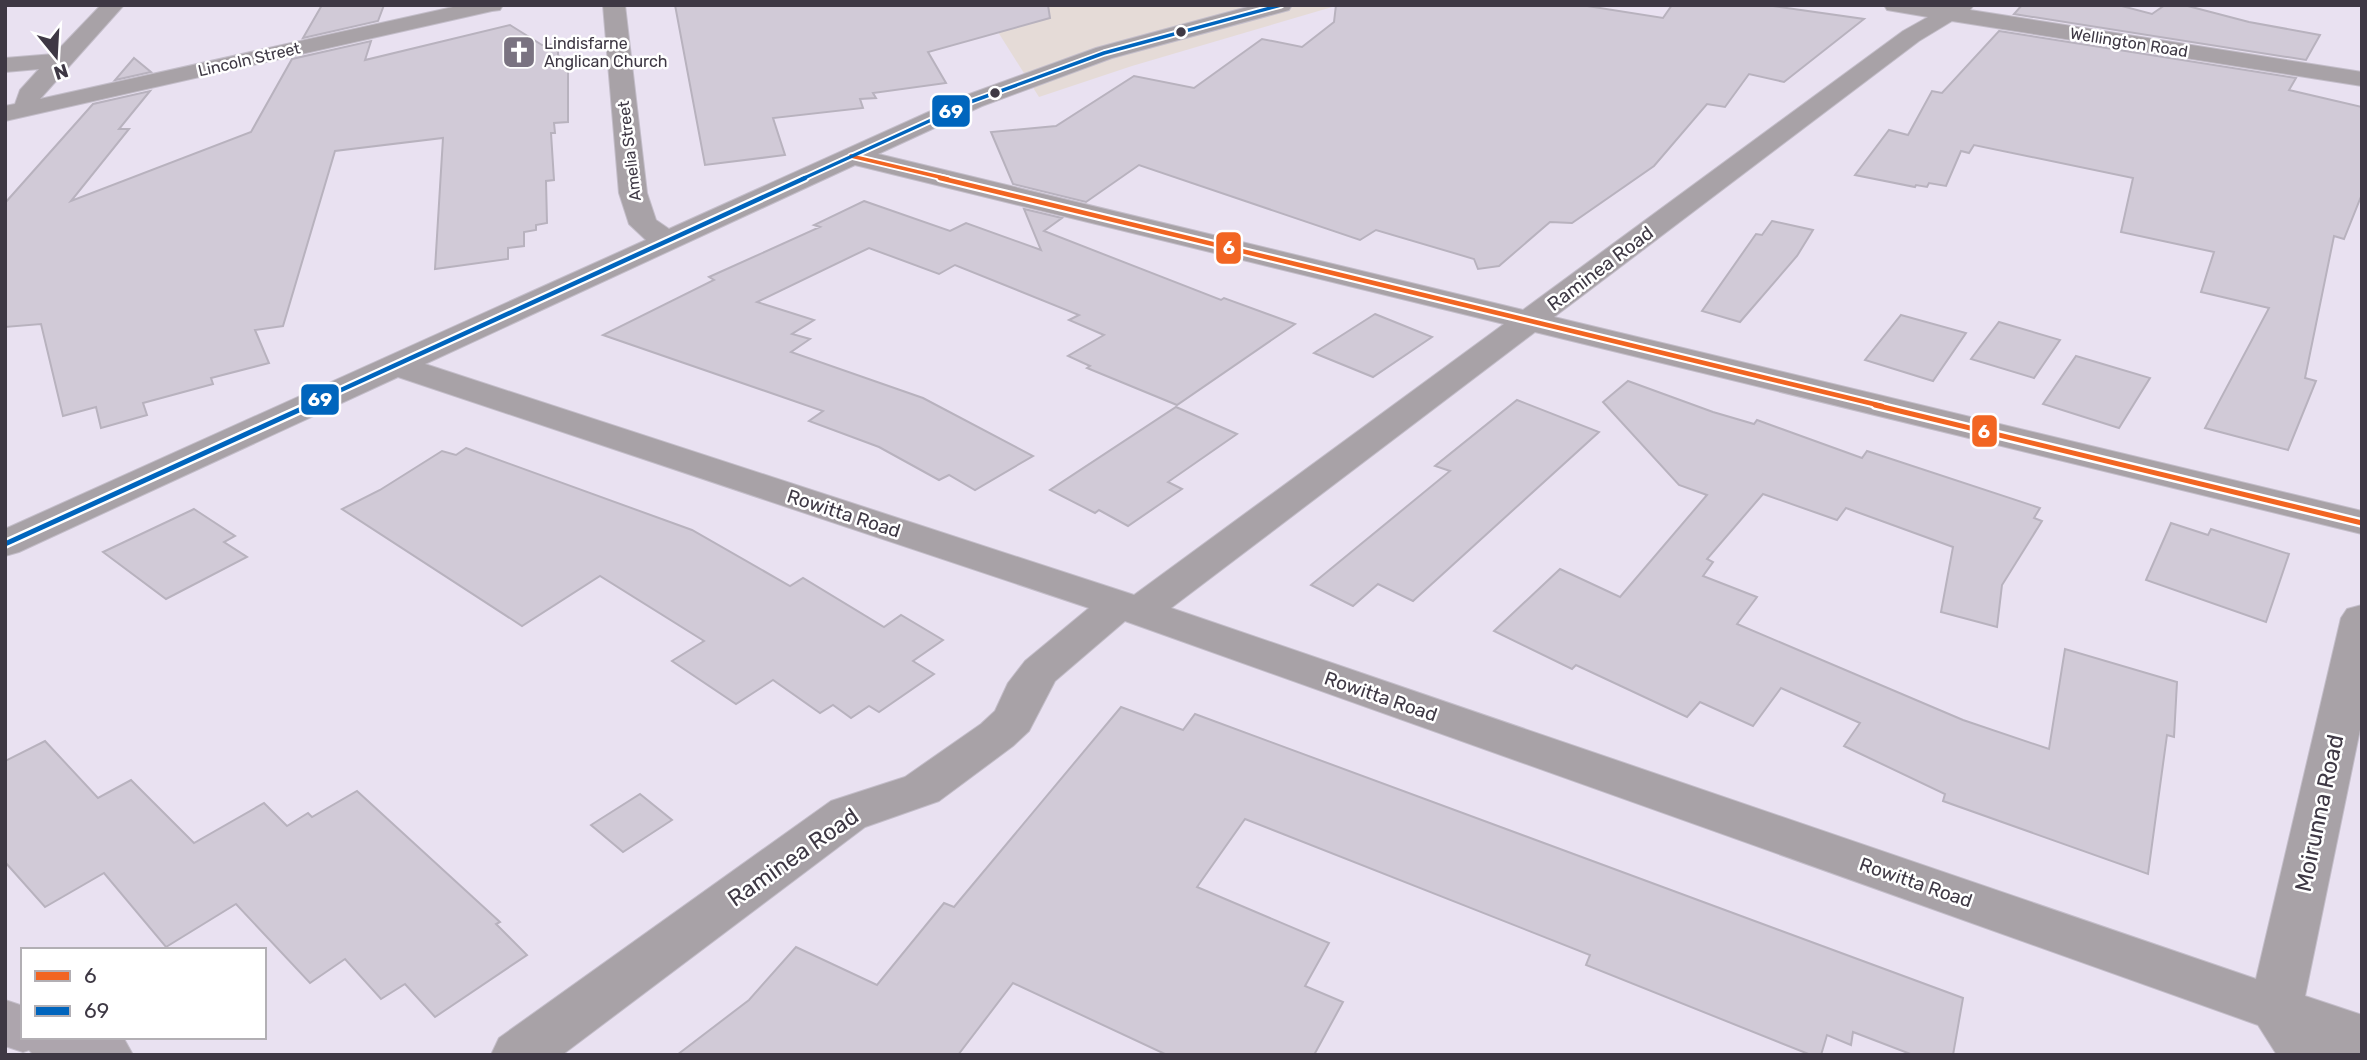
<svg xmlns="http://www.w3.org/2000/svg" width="2367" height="1060" viewBox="0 0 2367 1060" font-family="Rubik,sans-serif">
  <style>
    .commercial { fill: #e5dbd7 }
    .building { fill: #d1cad7; stroke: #b8b2be; stroke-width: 2 }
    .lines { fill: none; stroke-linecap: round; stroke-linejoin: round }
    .minor-casing { stroke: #c3bdc9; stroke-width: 2 }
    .major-casing { stroke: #c3bdc9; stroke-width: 2 }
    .minor { fill: #a8a2a7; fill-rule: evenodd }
    .major { fill: #ada5ad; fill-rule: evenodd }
    .bus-1-far2-casing { stroke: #fff; stroke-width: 7 }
    .bus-1-far1-casing { stroke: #fff; stroke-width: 9 }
    .bus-1-casing { stroke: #fff; stroke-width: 10 }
    .bus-2-far2-casing { stroke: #fff; stroke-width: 7 }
    .bus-2-far1-casing { stroke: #fff; stroke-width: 9 }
    .bus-2-casing { stroke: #fff; stroke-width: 10 }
    .bus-1-far2 { stroke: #f26522; stroke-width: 3.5 }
    .bus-1-far1 { stroke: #f26522; stroke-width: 4.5 }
    .bus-1 { stroke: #f26522; stroke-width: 5 }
    .bus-2-far2 { stroke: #0065bd; stroke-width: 3.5 }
    .bus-2-far1 { stroke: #0065bd; stroke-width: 4.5 }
    .bus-2 { stroke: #0065bd; stroke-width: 5 }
    .bus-dot { fill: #3e3844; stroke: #fff; stroke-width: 2.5 }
    .labels { text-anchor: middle; stroke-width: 5; stroke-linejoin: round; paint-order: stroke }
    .far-street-label { font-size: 16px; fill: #3e3844; stroke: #fff }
    .far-poi-label { font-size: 16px; fill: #3e3844; stroke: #fff; text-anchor: start }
    .street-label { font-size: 19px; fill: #3e3844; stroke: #fff }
    .near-street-label { font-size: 23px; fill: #3e3844; stroke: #fff }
    .line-badge { stroke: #fff; stroke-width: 2.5 }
    .badge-label { font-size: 19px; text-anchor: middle; font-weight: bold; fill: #fff }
  </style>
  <rect width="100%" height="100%" fill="#e9e1f1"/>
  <polygon class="commercial" points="981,5 1339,5 1132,66 1039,97"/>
  <g class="building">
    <polygon points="322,5 384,5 378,21 303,38"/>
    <polygon points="675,5 1048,5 1050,18 928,52 946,83 873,93 876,98 860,99 863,108 773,118 785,155 705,165"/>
    <polygon points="1336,5 1581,5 1663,18 1672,5 1766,5 1864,19 1784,82 1749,74 1725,107 1707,104 1654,166 1572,223 1550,222 1499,266 1478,269 1474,259 1376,230 1360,240 1139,165 1086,202 1013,184 991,132 1056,126 1134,76 1194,88 1262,39 1302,47 1334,22"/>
    <polygon points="2022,5 2118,5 2152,14 2165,5 2184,5 2249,22 2320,35 2306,60 2014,14"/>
    <polygon points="510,25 542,45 558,44 558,55 568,61 568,122 554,123 555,133 551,133 554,180 546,181 547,223 536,225 536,230 524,232 524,246 508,248 508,259 435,269 443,138 335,151 283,326 255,330 269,363 211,378 213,384 143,403 147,415 101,428 96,407 63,416 41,324 5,327 5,203 93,104 150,91 119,129 129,129 71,201 251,132 292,59 371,41 365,60"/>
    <polygon points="1999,31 2296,78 2289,90 2362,107 2362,194 2344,239 2334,236 2305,378 2316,381 2288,450 2205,428 2269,308 2201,292 2214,252 2121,232 2133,178 1974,145 1969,153 1961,151 1946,186 1929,183 1927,187 1916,185 1915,187 1855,175 1889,130 1908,135 1932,91 1942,93"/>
    <polygon points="134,58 151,72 115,80"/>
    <polygon points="864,201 950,231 966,223 1041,250 1024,209 1062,218 1044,231 1221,300 1224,298 1295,324 1177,405 1087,368 1090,366 1068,356 1104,335 1069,320 1079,315 955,265 939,274 869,248 757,302 814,320 792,334 810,339 791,352 923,398 1033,456 975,490 949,475 939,480 879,447 809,421 823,411 603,335 714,280 709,277 820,227 814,225"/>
    <polygon points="1772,221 1813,230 1797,256 1740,322 1702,311 1756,234 1762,235"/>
    <polygon points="1375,314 1432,337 1373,377 1314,353"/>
    <polygon points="1901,315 1966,333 1933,381 1865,360"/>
    <polygon points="1999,322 2060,340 2034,378 1971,359"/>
    <polygon points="2076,356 2150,378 2119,428 2043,404"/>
    <polygon points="1628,381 1713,412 1754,424 1757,420 1862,458 1867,451 2040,508 2034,518 2042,521 2002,585 1997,627 1941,612 1953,547 1846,508 1837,520 1763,494 1707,559 1713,562 1703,576 1757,597 1737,624 1963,720 2049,749 2065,649 2177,682 2174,737 2167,735 2148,874 1943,801 1945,794 1844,746 1860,723 1781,688 1753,726 1700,702 1687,717 1576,665 1572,669 1494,631 1560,569 1620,597 1707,495 1679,485 1603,402"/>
    <polygon points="1517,400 1599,432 1413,601 1378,584 1353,606 1311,585 1450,471 1435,466"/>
    <polygon points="1176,407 1237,434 1168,482 1182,489 1128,526 1099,510 1095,513 1050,490"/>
    <polygon points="466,448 692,530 790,586 803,578 884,627 901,615 943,640 913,661 934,674 879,712 869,706 851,718 833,705 820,713 773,680 736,704 672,661 704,641 600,576 522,626 342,509 380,490 442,451 456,455"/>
    <polygon points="194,509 235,536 224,542 247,557 166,599 103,552"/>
    <polygon points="2171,523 2208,535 2211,529 2289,554 2266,622 2146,580"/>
    <polygon points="1121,707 1183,730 1195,714 1963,998 1953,1055 1913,1055 1853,1032 1851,1045 1827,1035 1821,1055 1811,1055 1586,965 1590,955 1245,819 1197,887 1329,943 1305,986 1343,1002 1314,1055 1167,1055 1013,983 958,1055 677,1055 749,1000 796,947 877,985 944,903 954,907"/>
    <polygon points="45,741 98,798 131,780 194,843 264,803 287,826 308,813 312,817 357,791 500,922 496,924 527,955 435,1017 405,984 381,999 345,959 310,983 236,904 166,947 104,873 45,907 5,862 5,761"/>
    <polygon points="640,794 672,820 623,852 591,825"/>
  </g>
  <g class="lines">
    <g class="minor-casing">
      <g id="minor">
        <polygon points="101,5 124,5 40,99 462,5 503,5 500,10 492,11 5,121 5,106 15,104 20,90 39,69 5,72 5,58 54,54"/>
        <path d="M603,5h22l22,188 9,27 13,9 295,-133 132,-48 159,-43h37l-3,5 -177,48 -130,48 -104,48 645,156 380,-279 25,-14 -41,-7 -3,-5h90l-4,5 392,62v14l-410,-65 -33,20 -365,276 808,194v23l-827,-202 -364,276 1085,371 85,-361 6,-9 15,-4v115l-57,276 57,19v40h-85l-19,-30 -1133,-404 -70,60 -26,50 -16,15 -74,55 -74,26 -303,228h-71l8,-17 332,-237 74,-24 76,-53 14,-13 13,-28 17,-22 64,-53 -691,-231 -379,175 -14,4v-27l641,-289 -17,-16 -10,-31zM855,165l649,159 -370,271 -709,-231z"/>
      </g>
    </g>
    <g class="major-casing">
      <polygon id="major" points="5,1000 23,1006 23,1037 123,1037 133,1055 34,1055 29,1050 23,1052 5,1046"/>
    </g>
    <use href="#minor" class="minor"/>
    <use href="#major" class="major"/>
    <g class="bus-1-far2-casing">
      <polyline id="bus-1-far2" points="851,156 948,179"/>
    </g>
    <g class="bus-1-far1-casing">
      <polyline id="bus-1-far1" points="940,178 1882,406"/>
    </g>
    <g class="bus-1-casing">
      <polyline id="bus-1" points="1875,405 2362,523"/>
    </g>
    <g class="bus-2-far2-casing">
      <polyline id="bus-2-far2" points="802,179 973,101 1104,53 1281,5"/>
    </g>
    <g class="bus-2-far1-casing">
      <polyline id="bus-2-far1" points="306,406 805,178"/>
    </g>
    <g class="bus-2-casing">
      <polyline id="bus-2" points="5,544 310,405"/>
    </g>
    <use href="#bus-1-far2" class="bus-1-far2"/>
    <use href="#bus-1-far1" class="bus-1-far1"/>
    <use href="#bus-1" class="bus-1"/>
    <use href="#bus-2-far2" class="bus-2-far2"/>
    <use href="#bus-2-far1" class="bus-2-far1"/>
    <use href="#bus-2" class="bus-2"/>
  </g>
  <defs>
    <g id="church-square" transform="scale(1.75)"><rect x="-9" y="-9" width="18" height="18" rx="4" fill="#7a7381" stroke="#fff"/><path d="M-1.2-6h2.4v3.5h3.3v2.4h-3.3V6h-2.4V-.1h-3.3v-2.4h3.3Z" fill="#fff"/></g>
  </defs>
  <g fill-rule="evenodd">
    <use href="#church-square" x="519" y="52"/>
  </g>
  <g class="bus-dot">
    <circle cx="1181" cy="32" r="6"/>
    <circle cx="995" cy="93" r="6"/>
  </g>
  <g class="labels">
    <g class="far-street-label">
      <text transform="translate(2129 42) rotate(9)" y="6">Wellington Road</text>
      <text transform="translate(249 59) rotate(-13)" y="6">Lincoln Street</text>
      <text transform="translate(629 151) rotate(-97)" y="6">Amelia Street</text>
    </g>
    <g class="far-poi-label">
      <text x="544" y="49">Lindisfarne<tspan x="544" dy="18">Anglican Church</tspan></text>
    </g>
    <g class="street-label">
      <text transform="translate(1600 268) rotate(-37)" y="7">Raminea Road</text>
      <text transform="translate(844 513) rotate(18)" y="7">Rowitta Road</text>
      <text transform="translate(1381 696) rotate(19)" y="7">Rowitta Road</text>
      <text transform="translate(1916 882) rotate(19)" y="7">Rowitta Road</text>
    </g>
    <g class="near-street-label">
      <text transform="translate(2319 813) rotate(-78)" y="8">Moirunna Road</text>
      <text transform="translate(793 857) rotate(-35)" y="8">Raminea Road</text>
    </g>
  </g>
  <g class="line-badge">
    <rect x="931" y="94" width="40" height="34" rx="7" fill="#0065bd"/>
    <rect x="1215" y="231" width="27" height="34" rx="7" fill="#f26522"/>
    <rect x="300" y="383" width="40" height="33" rx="7" fill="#0065bd"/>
    <rect x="1971" y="414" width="27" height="34" rx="7" fill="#f26522"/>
  </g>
  <g class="badge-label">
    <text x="951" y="118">69</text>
    <text x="1229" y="254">6</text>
    <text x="320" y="406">69</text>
    <text x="1984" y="438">6</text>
  </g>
  <rect width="2367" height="1060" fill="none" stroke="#3e3844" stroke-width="14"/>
  <rect x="21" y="948" width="245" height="91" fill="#ffffff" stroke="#b2afb4" stroke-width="2"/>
  <rect x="35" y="971" width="35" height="10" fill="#f26522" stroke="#b2afb4" stroke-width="2"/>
  <text x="84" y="983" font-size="21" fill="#3e3844">6</text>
  <rect x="35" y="1006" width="35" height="10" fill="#0065bd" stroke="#b2afb4" stroke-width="2"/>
  <text x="84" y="1018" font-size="21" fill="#3e3844">69</text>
  <g transform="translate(56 56) rotate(162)" stroke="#ffffff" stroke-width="5" paint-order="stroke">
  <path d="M0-5L12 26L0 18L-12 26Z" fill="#3e3844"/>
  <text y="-10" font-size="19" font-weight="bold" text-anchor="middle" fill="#3e3844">N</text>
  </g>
</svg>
